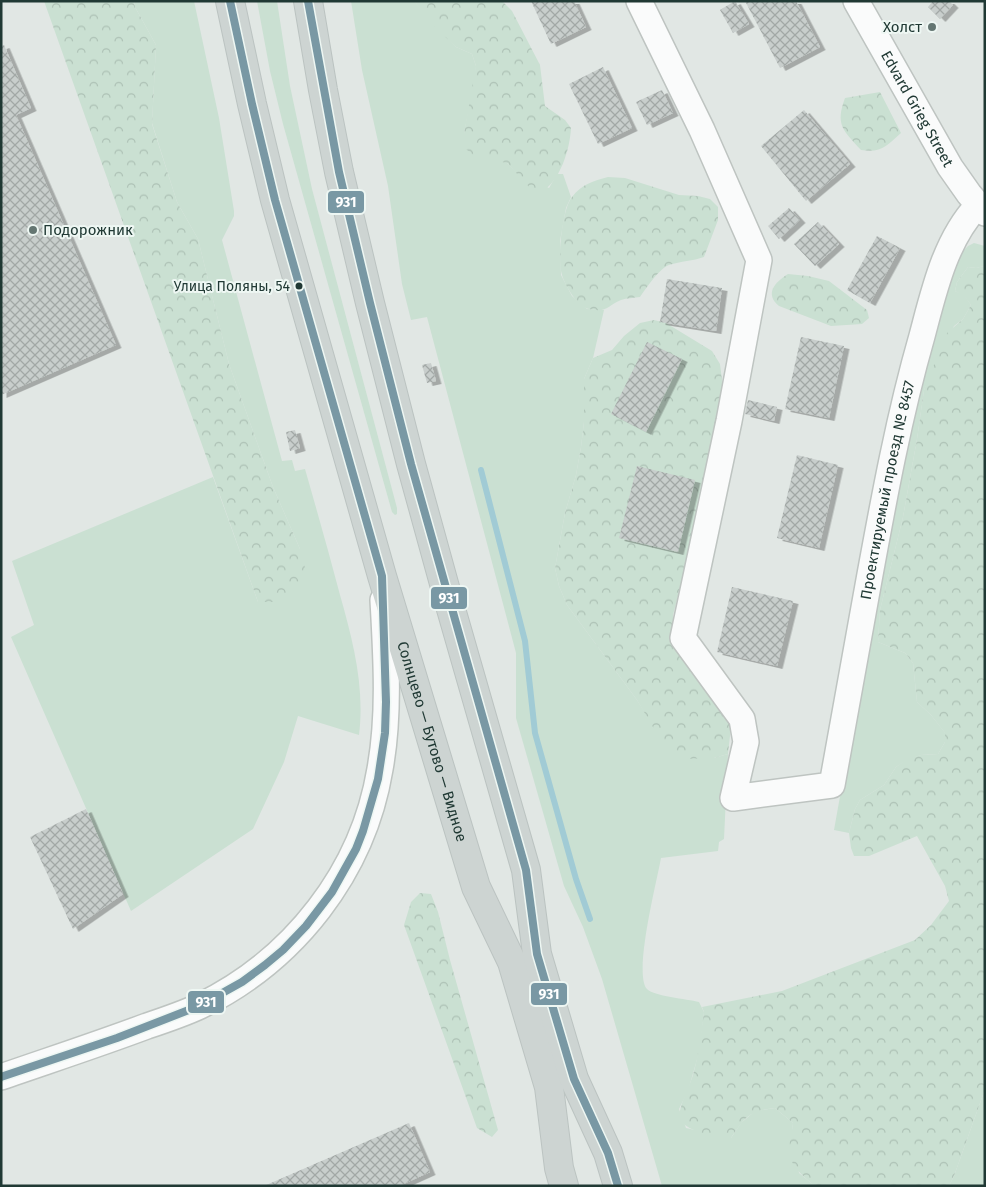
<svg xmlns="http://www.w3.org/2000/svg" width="986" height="1187" viewBox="0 0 986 1187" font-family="'Fira Sans',sans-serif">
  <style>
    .grass { fill: #cae0d2 }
    .forest { fill: url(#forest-crowns) }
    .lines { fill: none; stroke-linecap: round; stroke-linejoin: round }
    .stream { stroke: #a1cbd5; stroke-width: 6 }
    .building { fill: url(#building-cross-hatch); filter: url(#shadow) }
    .minor-casing { stroke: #bec4c1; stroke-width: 28 }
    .major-casing { stroke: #bbc3c1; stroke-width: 30 }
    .minor { stroke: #fafbfb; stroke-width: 25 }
    .major { stroke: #cdd4d2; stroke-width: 28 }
    .bus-1-casing { stroke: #eef7f3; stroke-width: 11 }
    .bus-1 { stroke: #7998a4; stroke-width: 8 }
    .poi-dot { fill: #647672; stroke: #eef7f3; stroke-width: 2 }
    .bus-dot { fill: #203934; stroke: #eef7f3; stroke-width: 2 }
    .labels { text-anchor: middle; stroke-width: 4; stroke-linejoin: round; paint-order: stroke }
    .bus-label { font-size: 14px; fill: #203934; stroke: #eef7f3; text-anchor: end }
    .poi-label { font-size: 15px; fill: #203934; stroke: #eef7f3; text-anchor: end }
    .street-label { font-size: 15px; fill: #203934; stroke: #eef7f3 }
    .line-badge { stroke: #eef7f3; stroke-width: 2 }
    .badge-label { font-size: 14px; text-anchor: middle; font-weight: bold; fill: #fff }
  </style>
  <defs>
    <pattern id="forest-crowns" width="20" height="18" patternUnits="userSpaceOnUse" patternTransform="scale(1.25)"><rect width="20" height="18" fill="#cae0d2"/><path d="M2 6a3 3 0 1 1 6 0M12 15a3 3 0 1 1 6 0" fill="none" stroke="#adc1b5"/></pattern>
    <pattern id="building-cross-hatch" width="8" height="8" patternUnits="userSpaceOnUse" patternTransform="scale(1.25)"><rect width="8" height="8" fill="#c8cecc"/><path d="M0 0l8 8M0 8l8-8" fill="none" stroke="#a2a8a6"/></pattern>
    <filter id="shadow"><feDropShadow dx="5.5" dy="3" stdDeviation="0" flood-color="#0004"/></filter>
  </defs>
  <rect width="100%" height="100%" fill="#e1e7e4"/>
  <g class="grass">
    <path d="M134,1h60l25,117 15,93v5l-12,24 60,221 10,-1 3,11 10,-2c12,42 24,84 35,126 13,46 25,92 19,140l-61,-19 -14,46 -31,67 -122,82 -120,-274 23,-12 -22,-64 201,-84 45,125 42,-53 -27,-62 -44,-123 -31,-125 -21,-37 -25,-79 4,-78 -21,-38z"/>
    <polygon points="257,1 277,1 290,86 312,189 397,508 397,514 395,515 392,512 283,124 270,71"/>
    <path d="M351,1h63l42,46 16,7 4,12 -1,14 -11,53 30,26 13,4 10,10 32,15 8,-14h6l8,23 -5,11 -6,33 1,34 11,21 15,13 17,1 -11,48 -9,21v43l-3,25 -5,28 -11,38 -10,55 4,18 8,19 70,95 16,25 61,33 14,-4 -4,85 -5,3 -1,9 -57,7c-4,23 -28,116 -14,131 6,7 40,10 52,13l5,10 -4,37 -12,42 -9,18 7,19 45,10 10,-15 14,-12 20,-3 18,15 -1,9 7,41 16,13h-153l-60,-207 -19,-52 -19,-41 -48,-168v-65l-89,-336 -16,3 -9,-36 -14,-98 -26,-116z"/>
    <polygon points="974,243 985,246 985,266 976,268 968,267 957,282 955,291 964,295 971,305 963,319 954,326 924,390 917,439 903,517 880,610 878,642 905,653 913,663 917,702 931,715 946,734 945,742 938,754 921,755 907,760 896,767 884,785 860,800 855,809 849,833 834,830 903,444 959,250 963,251 968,246"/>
    <polygon points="985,1089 985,1186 949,1186 954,1176"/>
  </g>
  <g class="forest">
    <polygon points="44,1 134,1 135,7 156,45 152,124 177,202 198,239 229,364 273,487 300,549 306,571 303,587 295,597 273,602 258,602"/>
    <path d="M414,1h88l10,10 28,54 5,41 20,14 6,8c-1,21 -11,54 -30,64l-11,-4 -23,-25 -32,-6 -9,-8 -2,-16 12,-67 -4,-12 -16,-7 -20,-19z"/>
    <path d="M880,92l21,41c-15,13 -19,20 -40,17 -18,-20 -26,-25 -16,-52z"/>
    <path d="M608,177l17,1 54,17 19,1 12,3 8,8v13l-14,37c-11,4 -23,4 -35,8 -9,3 -23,23 -29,32 -6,1 -13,1 -19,3 -14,6 -14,13 -32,9 -11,-2 -24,-23 -27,-34 -5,-16 0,-66 10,-78 10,-13 21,-16 36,-20z"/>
    <path d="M984,266l1,823 -31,87 -5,10h-134c-12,-10 -27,-21 -26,-39 1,-8 3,-15 4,-24l-18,-15c-26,3 -30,9 -44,30 -16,0 -41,-6 -52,-18 0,-16 9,-29 14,-45 6,-21 8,-42 11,-63l-2,-5 80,-16 133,-51 16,-15 18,-24 -4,-15 -28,-50 -48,20h-15l-3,-8 -2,-15 6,-24 5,-9 24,-15 12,-18 11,-8 14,-4 17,-1 7,-12v-9l-14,-18 -14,-13 -4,-39 -8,-10 -27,-11 2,-32 23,-93 14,-78 7,-49 22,-56 17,-15 8,-14 -7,-9 -9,-5 2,-9 11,-15 8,1z"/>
    <path d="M788,274l20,2 21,5 38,29 2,8 -7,6 -31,2 -52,-20c-15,-12 -4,-24 9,-32z"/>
    <polygon points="654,320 666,323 712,351 720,364 723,388 720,431 673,615 674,632 727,717 731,727 728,754 714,758 683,759 667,751 637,700 567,605 559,586 555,568 565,513 576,475 581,447 584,422 584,379 593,358 612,350 624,336 640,323"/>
    <polygon points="420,893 431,894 438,912 450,960 498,1130 492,1137 477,1128 404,925 411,902"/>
  </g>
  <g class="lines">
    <polyline class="stream" points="481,470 525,641 535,733 576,879 590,919"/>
  </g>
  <g class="building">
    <polygon points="531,1 574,1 586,27 551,44"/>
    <polygon points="735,1 749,24 733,33 720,10"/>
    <polygon points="745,1 796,1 820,47 780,68"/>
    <polygon points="933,1 949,1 953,5 940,19 928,7"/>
    <polygon points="4,45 31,108 16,115 116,345 1,395 1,46"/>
    <polygon points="603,67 632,128 598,144 569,84"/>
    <polygon points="662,90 673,113 647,125 636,102"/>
    <polygon points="804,110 850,164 806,201 761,146"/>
    <polygon points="789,208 800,220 779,239 768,226"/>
    <polygon points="818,222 839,244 815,266 794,244"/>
    <polygon points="877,236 900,248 870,303 847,290"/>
    <polygon points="667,279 722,288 716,331 660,322"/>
    <polygon points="801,337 844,346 829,418 785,409"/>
    <polygon points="647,342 682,359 646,432 611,414"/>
    <polygon points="431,363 436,381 427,383 422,365"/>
    <polygon points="748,400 777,407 774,421 745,414"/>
    <polygon points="295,430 300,448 290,451 286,432"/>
    <polygon points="797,455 838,465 819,548 777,538"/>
    <polygon points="637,466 695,480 678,552 619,538"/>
    <polygon points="732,587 793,601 777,666 717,652"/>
    <polygon points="86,809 123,894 73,929 30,837"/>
    <polygon points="409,1123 430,1172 399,1186 264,1186"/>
  </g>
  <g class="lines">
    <g class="minor-casing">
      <g id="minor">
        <path id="s1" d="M639,1l63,129 57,130 -30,161 -46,217 59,81 4,23 -13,56 99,-13c12,-68 25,-136 37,-205 15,-82 30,-164 53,-244 12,-45 23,-96 56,-131"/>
        <path id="s2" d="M856,1l94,166 19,27 16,19"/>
        <path d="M1,1077c49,-17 98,-33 146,-51 18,-6 36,-12 53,-20 94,-46 163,-134 180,-237 10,-55 6,-114 3,-169"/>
      </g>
    </g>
    <g class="major-casing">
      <g id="major">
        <path id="s3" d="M230,1l22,103 23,96 107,376 94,311 36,75 37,125 10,81 5,18"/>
        <polyline points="308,1 323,90 339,172 370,303 411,464 451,609 526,870 537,954 574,1079 608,1153 618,1186"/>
      </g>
    </g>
    <use href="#minor" class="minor"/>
    <use href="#major" class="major"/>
    <g class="bus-1-casing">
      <g id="bus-1">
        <polyline points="308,1 339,172 370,303 411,464 526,870 537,954 574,1079 608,1153 618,1186"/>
        <polyline points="1,1077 117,1038 199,1006 242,982 265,965 283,950 306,926 332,892 356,849 363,831 378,779 385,733 386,702 382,576 275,200 252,104 230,1"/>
      </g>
    </g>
    <use href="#bus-1" class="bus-1"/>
  </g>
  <g class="poi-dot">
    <circle cx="932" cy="27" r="5"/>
    <circle cx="33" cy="230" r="5"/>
  </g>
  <circle class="bus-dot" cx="299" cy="286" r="4.5"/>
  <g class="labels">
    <g class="bus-label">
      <text x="290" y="291">Улица Поляны, 54</text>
    </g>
    <g class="poi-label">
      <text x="922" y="32">Холст</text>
      <text x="43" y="235" text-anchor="start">Подорожник</text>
    </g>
    <g class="street-label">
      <text dy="5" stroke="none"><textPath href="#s2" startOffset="124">Edvard Grieg Street</textPath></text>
      <text dy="5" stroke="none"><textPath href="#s1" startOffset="1252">Проектируемый проезд № 8457</textPath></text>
      <text dy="5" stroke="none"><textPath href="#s3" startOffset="768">Солнцево — Бутово — Видное</textPath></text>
    </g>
  </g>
  <g class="line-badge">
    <rect x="327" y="190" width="38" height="24" rx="5" fill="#7998a4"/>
    <rect x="430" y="586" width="38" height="24" rx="5" fill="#7998a4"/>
    <rect x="530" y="982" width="38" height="24" rx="5" fill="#7998a4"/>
    <rect x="187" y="990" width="38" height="24" rx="5" fill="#7998a4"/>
  </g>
  <g class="badge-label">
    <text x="346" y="207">931</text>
    <text x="449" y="603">931</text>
    <text x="549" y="999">931</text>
    <text x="206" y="1007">931</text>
  </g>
  <rect width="986" height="1187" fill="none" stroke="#203934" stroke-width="5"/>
</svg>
